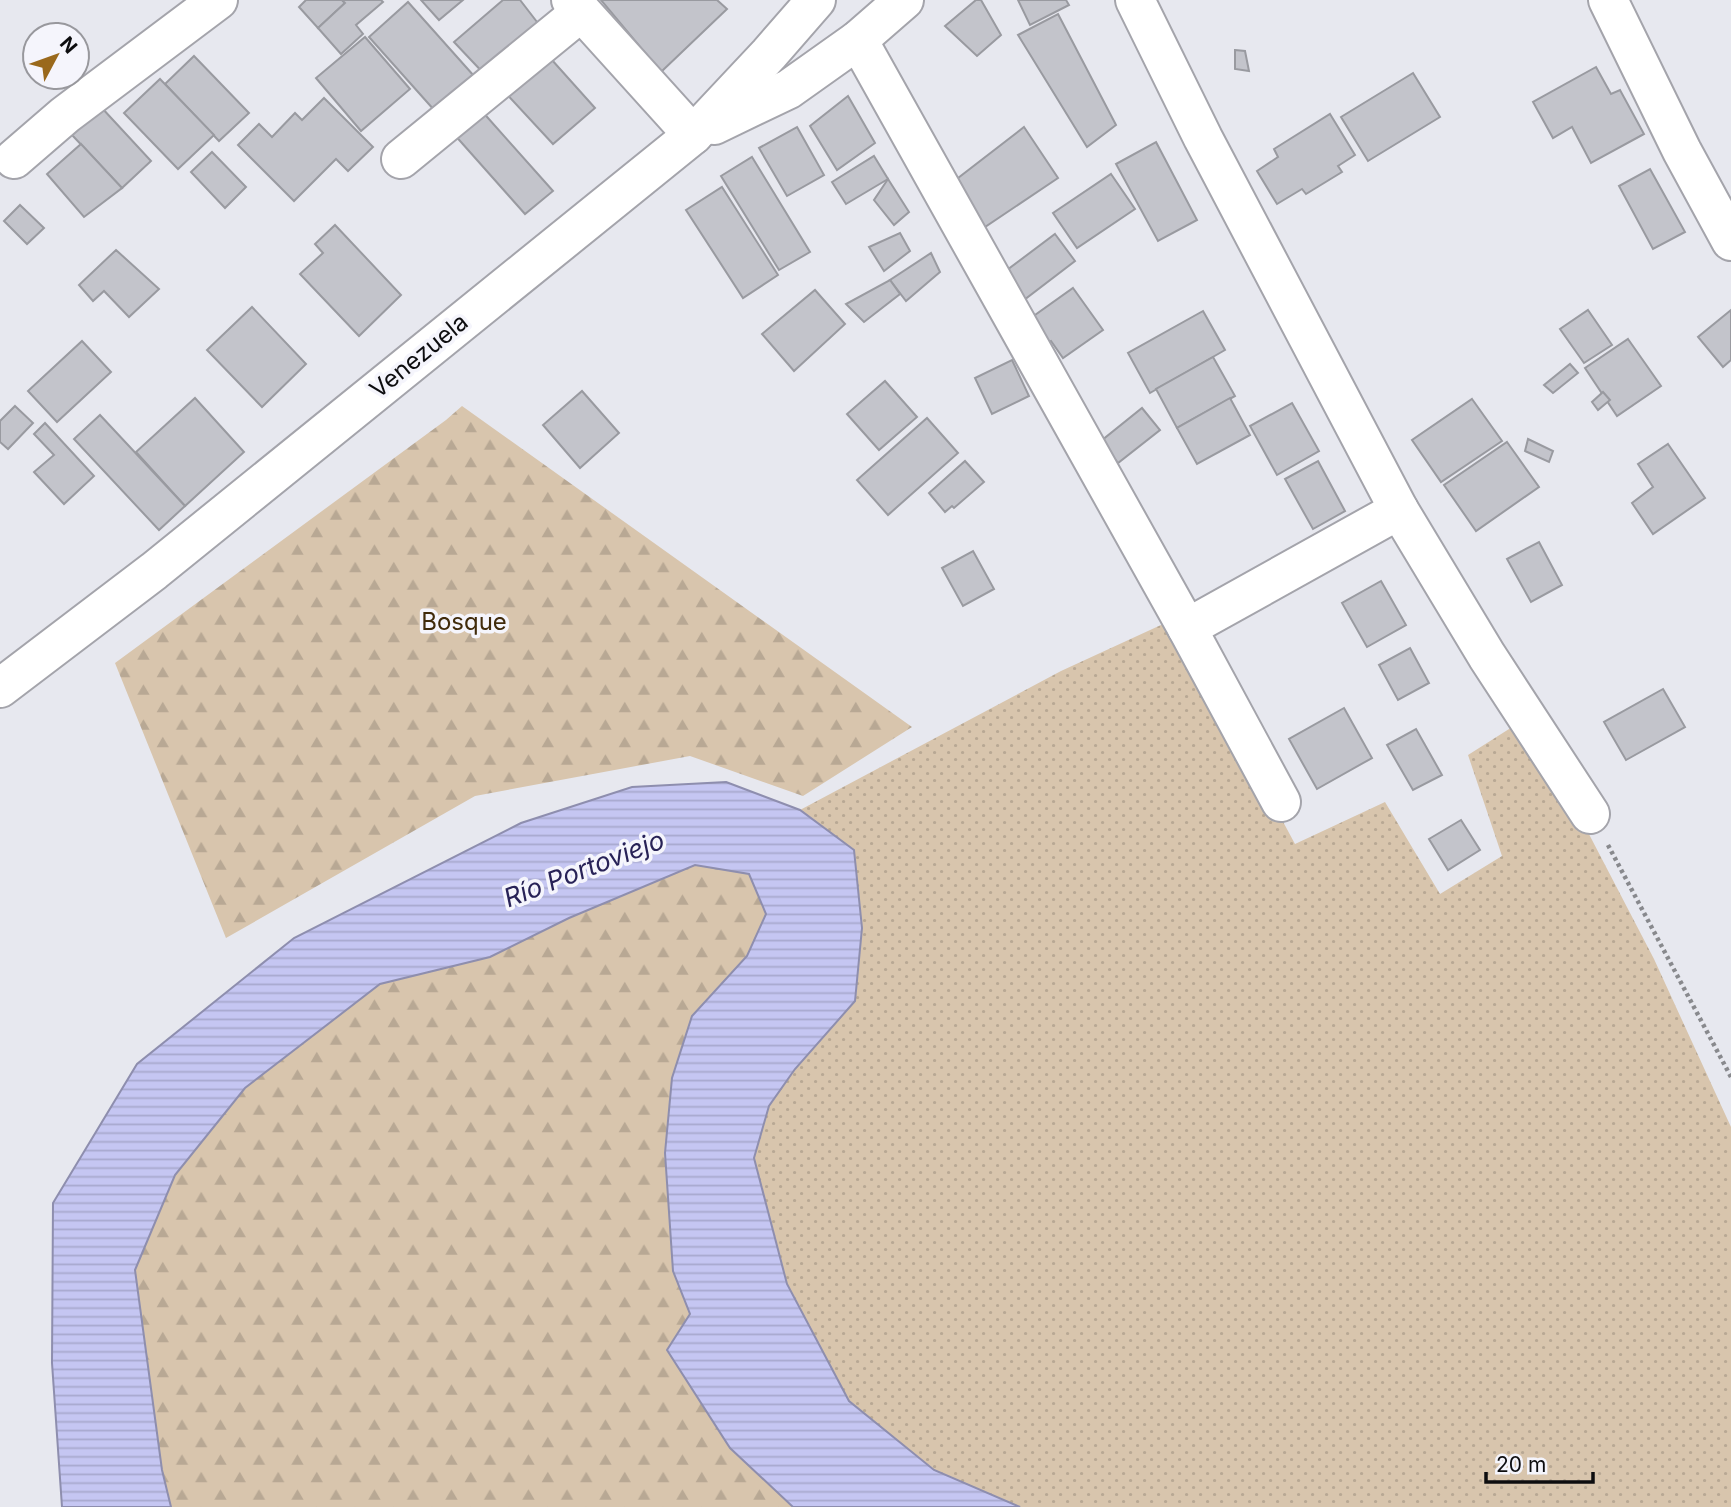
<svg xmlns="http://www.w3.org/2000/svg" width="1731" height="1507" viewBox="0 0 1731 1507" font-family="Inter,sans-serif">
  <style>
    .grass { fill: url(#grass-dots) }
    .forest { fill: url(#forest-firs) }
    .water { fill: url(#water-rules); stroke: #8e8eae; stroke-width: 2 }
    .building { fill: #c3c4cb; stroke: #999aa0; stroke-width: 2 }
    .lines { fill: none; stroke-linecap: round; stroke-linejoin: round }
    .minor-casing { stroke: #a4a4ab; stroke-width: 42 }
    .path { stroke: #88898d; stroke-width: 4.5; stroke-dasharray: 3.5 3.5; stroke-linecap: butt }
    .minor { stroke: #fff; stroke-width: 38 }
    .labels { text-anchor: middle; stroke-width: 7; stroke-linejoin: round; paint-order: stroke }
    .street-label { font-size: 24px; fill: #0d0d0f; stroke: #f5f5fc }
    .park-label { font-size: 24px; fill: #402b0b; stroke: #f5f5fc }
    .water-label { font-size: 26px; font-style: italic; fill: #282257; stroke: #f5f5fc }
  </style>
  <defs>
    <pattern id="grass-dots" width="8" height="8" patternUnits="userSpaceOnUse" patternTransform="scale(1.75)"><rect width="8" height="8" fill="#d8c5ad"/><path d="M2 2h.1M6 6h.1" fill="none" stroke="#b8a894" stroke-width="1.8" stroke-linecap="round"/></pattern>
    <pattern id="forest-firs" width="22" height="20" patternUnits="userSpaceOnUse" patternTransform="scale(1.75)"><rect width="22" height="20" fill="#d8c5ad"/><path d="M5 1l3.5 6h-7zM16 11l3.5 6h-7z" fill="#b8a894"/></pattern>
    <pattern id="water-rules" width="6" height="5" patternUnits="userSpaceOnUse" patternTransform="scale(1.75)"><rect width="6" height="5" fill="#c5c6f2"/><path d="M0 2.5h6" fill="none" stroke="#a8a9ce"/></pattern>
  </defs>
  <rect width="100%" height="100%" fill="#e7e8ef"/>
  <polygon class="grass" points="1174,619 1295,844 1385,802 1440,894 1502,856 1468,755 1528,717 1654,959 1731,1127 1731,1507 1020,1507 934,1470 849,1401 787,1284 754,1158 769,1106 795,1069 854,850 800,810 1061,671"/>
  <g class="forest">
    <polygon points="462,406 912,727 803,796 690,756 475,796 226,938 115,663 446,420"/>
    <polygon points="695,865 749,874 766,914 747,956 692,1016 665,1153 673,1271 690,1314 729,1448 793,1507 171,1507 162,1470 135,1270 175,1175 245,1088 380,984 490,957 569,918"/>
  </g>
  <polygon class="water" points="726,782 800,810 854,850 862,928 855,1001 795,1069 769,1106 754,1158 787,1284 849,1401 934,1470 1020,1507 793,1507 730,1448 667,1350 690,1314 673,1271 665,1153 672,1078 692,1016 747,956 766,914 749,874 695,865 569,918 490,957 380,984 245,1088 175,1175 135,1270 162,1470 171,1507 62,1507 52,1363 53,1203 137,1064 294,938 521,823 632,787"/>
  <g class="building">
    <polygon points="306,0 342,0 345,3 318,28 299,7"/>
    <polygon points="342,0 381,0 383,2 356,25 363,34 341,54 318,28 345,3"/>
    <polygon points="421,0 463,0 439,20"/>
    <polygon points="503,0 520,0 544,31 489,79 454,42"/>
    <polygon points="601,0 717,0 727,9 661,72"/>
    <polygon points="976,0 981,0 1001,35 977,56 945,26"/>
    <polygon points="1018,0 1066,0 1069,5 1030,25"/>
    <polygon points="408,2 474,76 435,111 369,37"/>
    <polygon points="1058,14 1116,125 1087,147 1018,35"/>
    <polygon points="365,37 410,89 361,131 316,78"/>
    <polygon points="543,50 595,108 553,144 501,88"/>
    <polygon points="1235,50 1245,51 1249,71 1235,69"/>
    <polygon points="194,56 249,113 219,141 165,84"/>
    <polygon points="1596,67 1611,94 1620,90 1644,134 1591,163 1572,127 1553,138 1533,102"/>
    <polygon points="1413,73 1440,117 1368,161 1341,117"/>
    <polygon points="160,79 214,135 178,169 124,113"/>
    <polygon points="848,96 875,143 837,170 810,126"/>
    <polygon points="324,98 373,147 348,171 336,159 294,201 238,145 259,124 272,137 295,113 302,120"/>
    <polygon points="101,107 151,161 122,188 72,135"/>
    <polygon points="480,109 553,191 525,214 453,133"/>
    <polygon points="1330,114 1355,155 1338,166 1342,172 1306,194 1302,189 1277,204 1257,171 1278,157 1274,149"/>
    <polygon points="797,127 824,175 787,196 759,148"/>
    <polygon points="1024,127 1058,178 979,231 949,185"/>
    <polygon points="1156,142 1197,220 1158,241 1116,164"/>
    <polygon points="81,144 122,188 84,217 47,174"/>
    <polygon points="212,152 246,187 225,208 191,172"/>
    <polygon points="874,156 888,179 846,204 832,182"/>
    <polygon points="752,157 810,252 779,270 721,176"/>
    <polygon points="1650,169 1685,232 1653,249 1619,186"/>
    <polygon points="1111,174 1135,209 1077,248 1053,213"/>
    <polygon points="888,179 909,212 894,225 874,200"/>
    <polygon points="722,187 778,275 743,298 686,210"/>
    <polygon points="20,205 44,228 27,244 4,221"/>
    <polygon points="335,225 401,295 359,336 300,274 323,253 315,244"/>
    <polygon points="900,233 910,251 884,271 869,247"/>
    <polygon points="1055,234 1075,261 1020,303 999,276"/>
    <polygon points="116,250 159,289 129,317 104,291 93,301 79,285"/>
    <polygon points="931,253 940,272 906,301 890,280"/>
    <polygon points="890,280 900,294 864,322 846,304"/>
    <polygon points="1073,288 1103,330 1063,358 1051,341 1045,344 1028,320"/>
    <polygon points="815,290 845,324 794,371 762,334"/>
    <polygon points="252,307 306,364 262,407 207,350"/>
    <polygon points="1588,310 1612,345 1584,363 1560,329"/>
    <polygon points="1731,310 1731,360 1723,367 1698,337"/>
    <polygon points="1203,311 1225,350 1150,393 1128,353"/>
    <polygon points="1628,339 1661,386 1617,416 1585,368"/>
    <polygon points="82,341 111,372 57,422 28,391"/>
    <polygon points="1213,357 1235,396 1177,428 1156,389"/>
    <polygon points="1012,360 1029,396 992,414 975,378"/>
    <polygon points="1570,364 1578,373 1553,393 1544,385"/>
    <polygon points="885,381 917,417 879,450 847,414"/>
    <polygon points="582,391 619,433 580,468 543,425"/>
    <polygon points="1603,392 1610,400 1598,410 1592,402"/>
    <polygon points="195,398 244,452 185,506 136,452"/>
    <polygon points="1230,398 1250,435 1197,464 1177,428"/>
    <polygon points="1472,399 1502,441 1441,482 1412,440"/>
    <polygon points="1292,403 1319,451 1277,475 1250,426"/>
    <polygon points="15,406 33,423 8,449 0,442 0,421"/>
    <polygon points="1142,408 1160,430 1118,463 1101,441"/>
    <polygon points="100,415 185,506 159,530 74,439"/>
    <polygon points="927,418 958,453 888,515 857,480"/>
    <polygon points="45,423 94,476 64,504 34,472 54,455 34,434"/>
    <polygon points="1528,439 1553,451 1549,462 1525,451"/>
    <polygon points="1507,442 1539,487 1476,531 1444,485"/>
    <polygon points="1668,444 1705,498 1653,534 1632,503 1653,487 1638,464"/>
    <polygon points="965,461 984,482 954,508 952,506 945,512 929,493"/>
    <polygon points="1318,461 1345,511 1313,529 1285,479"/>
    <polygon points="1539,542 1562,585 1531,602 1507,559"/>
    <polygon points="973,551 994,589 963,606 942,568"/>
    <polygon points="1381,581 1406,625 1367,647 1342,603"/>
    <polygon points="1410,648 1429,683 1398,700 1379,665"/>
    <polygon points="1663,689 1685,727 1626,760 1604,722"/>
    <polygon points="1344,708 1372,758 1317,789 1289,739"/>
    <polygon points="1416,729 1442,775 1413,790 1387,745"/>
    <polygon points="1461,820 1480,850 1448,870 1429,839"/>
  </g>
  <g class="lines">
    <g class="minor-casing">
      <g id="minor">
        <polyline points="571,0 693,135"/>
        <polyline points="1135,0 1203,138 1399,510 1487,656 1590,814"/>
        <polyline points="1608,0 1682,151 1731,241"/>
        <polyline points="858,40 1187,628 1281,802"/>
        <polyline points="714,125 789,89 858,40 904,0"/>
        <polyline points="14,159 65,115 218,0"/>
        <polyline points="401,159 581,12"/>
        <polyline points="1187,628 1399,510"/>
        <polyline points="0,688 154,571 693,135 769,54 816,0"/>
      </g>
    </g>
    <polyline class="path" points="1608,845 1731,1077"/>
    <use href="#minor" class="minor"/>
  </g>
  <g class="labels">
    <g class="street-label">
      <text transform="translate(419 356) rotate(-39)" y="8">Venezuela</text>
    </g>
    <g class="park-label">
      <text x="464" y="630">Bosque</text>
    </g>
    <g class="water-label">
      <text transform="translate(584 869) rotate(-21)" y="9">Río Portoviejo</text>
    </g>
  </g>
  <g transform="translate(56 56) rotate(49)"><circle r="33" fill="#f5f5fc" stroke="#98989d" stroke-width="2"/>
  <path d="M0-5L12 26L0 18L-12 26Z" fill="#9a691c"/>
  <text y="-10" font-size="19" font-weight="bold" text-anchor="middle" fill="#0d0d0f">N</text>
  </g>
  <path d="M1486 1472v10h107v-10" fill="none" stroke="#0d0d0f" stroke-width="3.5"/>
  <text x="1496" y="1472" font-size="21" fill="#0d0d0f" stroke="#f5f5fc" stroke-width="5" paint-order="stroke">20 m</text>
</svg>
